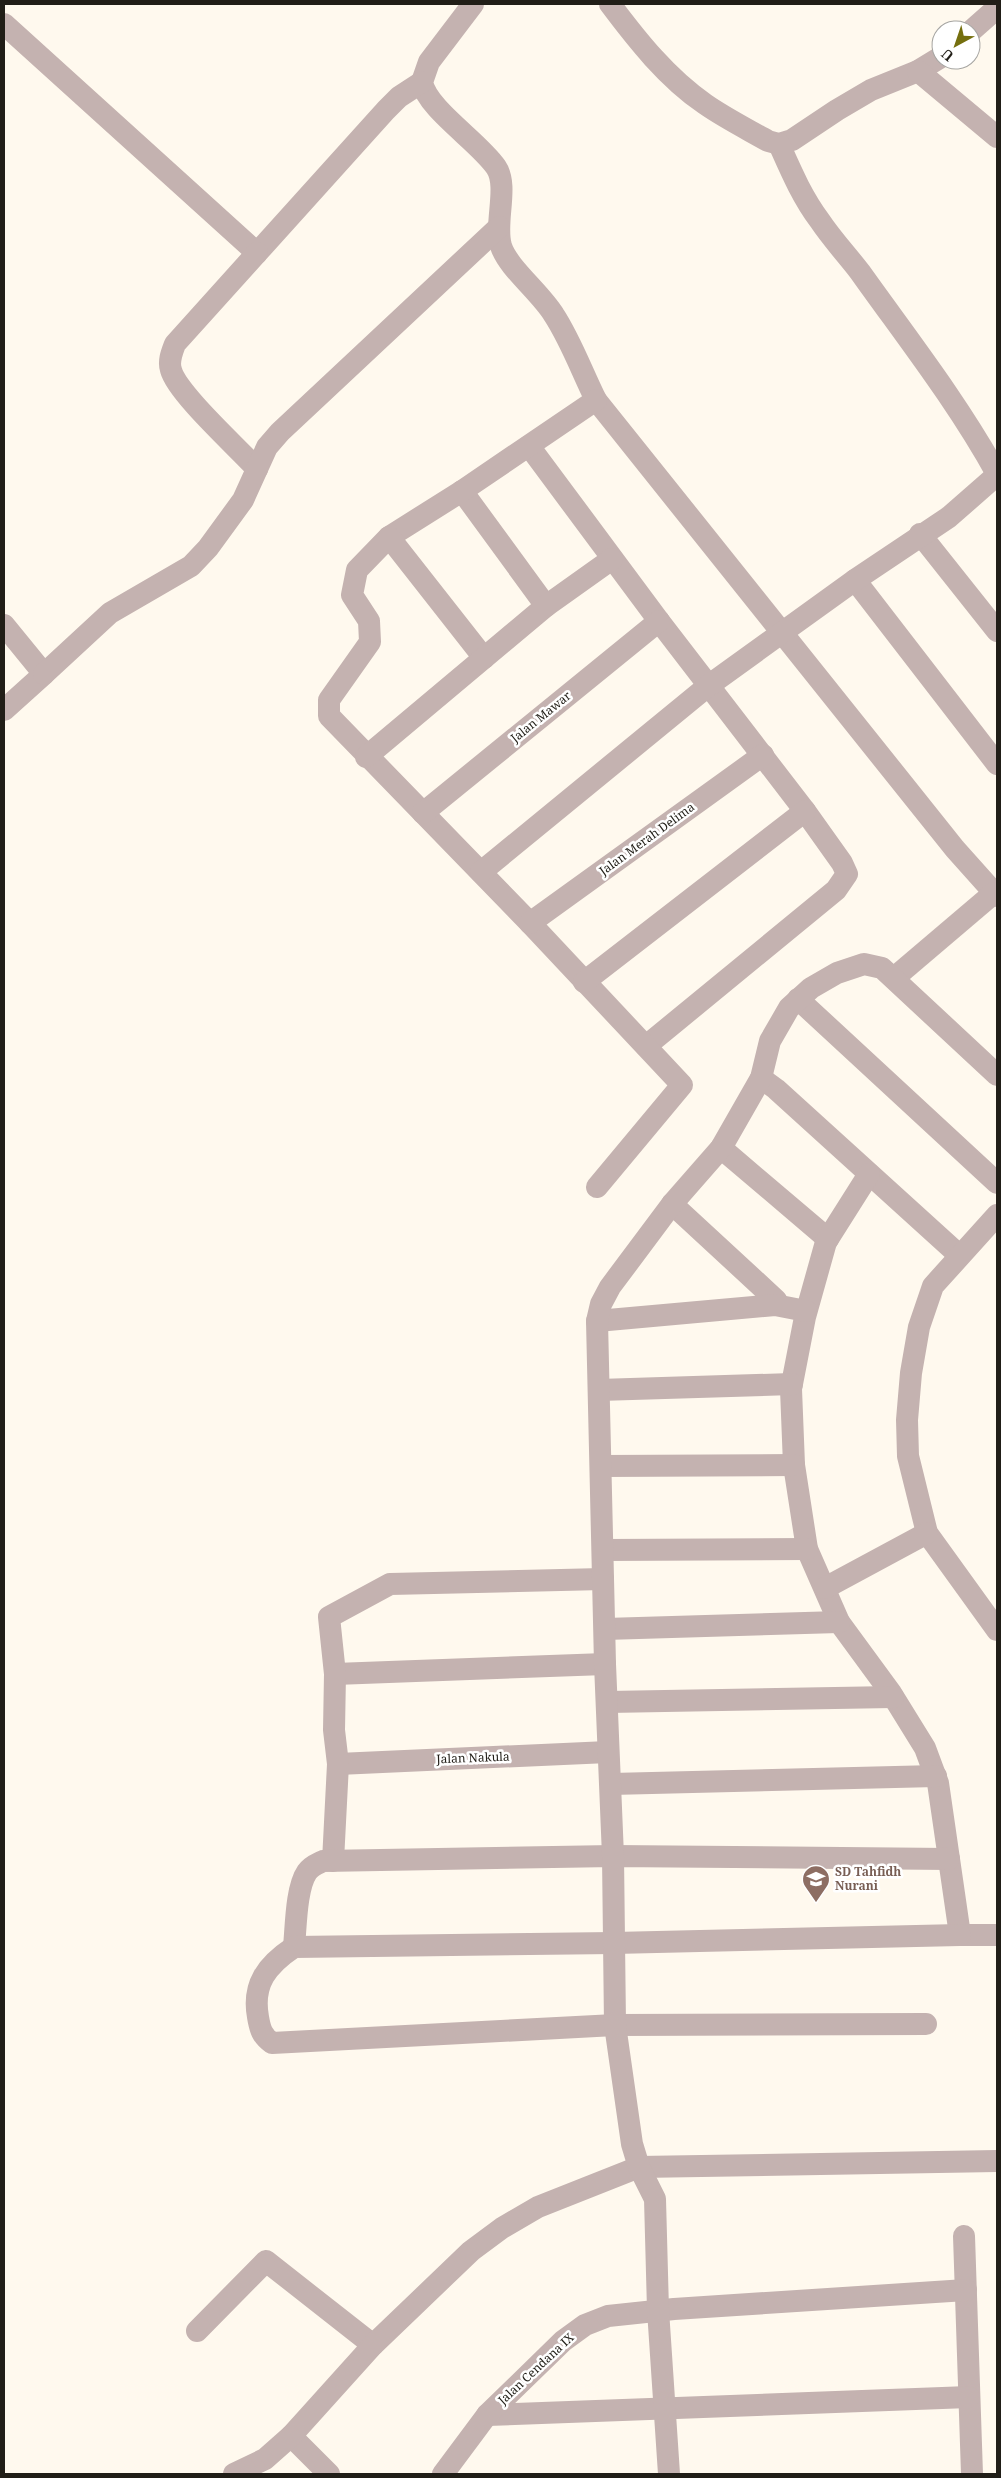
<svg xmlns="http://www.w3.org/2000/svg" width="1001" height="2478" viewBox="0 0 1001 2478" font-family="'Noto Serif',serif">
  <style>
    .lines { fill: none; stroke-linecap: round; stroke-linejoin: round }
    .street { stroke: #c4b2b0; stroke-width: 22 }
    .labels { text-anchor: middle; stroke-width: 5; stroke-linejoin: round; paint-order: stroke }
    .street-label { font-size: 12px; fill: #211e17; stroke: #fff }
    .education-label { font-size: 12px; font-weight: bold; fill: #785e54; stroke: #fff; text-anchor: start }
  </style>
  <rect width="100%" height="100%" fill="#fff9ee"/>
  <g class="lines">
    <g class="street">
      <path d="M473,4l-44,58 -7,20c5,27 56,59 74,85 13,19 -2,56 5,79 7,22 39,46 53,69 17,26 28,57 42,85l359,449 42,47"/>
      <path d="M610,4c27,36 57,74 95,100 20,14 42,25 63,37l11,3 13,-4 45,-30 34,-20 47,-19 23,-14"/>
      <polyline points="4,24 257,253 386,110 399,97 422,82"/>
      <polyline points="971,31 997,8"/>
      <polyline points="918,71 997,137"/>
      <path d="M779,144c12,27 23,53 41,77 12,18 27,34 40,51 47,66 98,131 137,202"/>
      <path d="M257,253l-82,91c-3,8 -7,17 -4,26 6,23 67,78 86,99"/>
      <polyline points="529,446 659,621 805,811 842,863 847,874 836,890 646,1046"/>
      <polyline points="462,491 546,606"/>
      <polyline points="920,534 997,631"/>
      <polyline points="389,537 462,491 596,400"/>
      <polyline points="855,580 997,764"/>
      <polyline points="4,625 44,674 4,710"/>
      <polyline points="484,658 389,537 357,570 352,595 369,621 370,642 329,700 329,716 530,923 682,1085 597,1187"/>
      <polyline points="44,674 110,613 191,566 208,548 243,500 267,447 280,432 499,227"/>
      <polyline points="366,757 546,606 612,559"/>
      <polyline points="423,813 659,621"/>
      <polyline points="481,872 708,686 855,580 949,517 997,475"/>
      <polyline points="530,923 763,755"/>
      <polyline points="894,978 994,893"/>
      <polyline points="584,982 805,811"/>
      <polyline points="798,999 997,1183"/>
      <polyline points="761,1078 776,1089 959,1255"/>
      <polyline points="721,1148 828,1239"/>
      <polyline points="869,1174 826,1242 805,1317 791,1389 794,1465 807,1549 839,1622 891,1693 925,1748 938,1783 960,1935 997,1935"/>
      <polyline points="672,1204 776,1300 775,1305"/>
      <polyline points="997,1215 933,1286 919,1327 911,1373 907,1420 908,1456 927,1533 997,1630"/>
      <polyline points="597,1321 775,1305 806,1311"/>
      <polyline points="599,1390 792,1384"/>
      <polyline points="602,1466 794,1465"/>
      <polyline points="604,1550 807,1549"/>
      <polyline points="825,1588 927,1533"/>
      <polyline points="605,1629 839,1622"/>
      <polyline points="335,1674 605,1664"/>
      <polyline points="608,1702 893,1697"/>
      <polyline points="338,1764 608,1752"/>
      <polyline points="611,1784 936,1776"/>
      <polyline points="333,1861 338,1764 334,1730 335,1674 329,1617 390,1584 603,1579"/>
      <path d="M294,1947c2,-20 2,-59 13,-75 4,-6 10,-8 16,-11l290,-5 336,3"/>
      <path d="M926,2024l-311,1 -343,18c-10,-7 -12,-14 -14,-26 -6,-33 9,-52 36,-70l320,-4 346,-8"/>
      <polyline points="964,2236 972,2474"/>
      <polyline points="197,2331 266,2261 373,2345"/>
      <polyline points="487,2415 969,2397"/>
      <polyline points="291,2436 329,2474"/>
      <polyline points="234,2474 265,2459 291,2436 373,2345 471,2251 502,2228 538,2207 639,2167 997,2161"/>
      <polyline points="443,2474 487,2415 563,2341 585,2325 608,2316 674,2309 966,2290"/>
      <polyline points="669,2474 658,2310 655,2199 639,2167 632,2144 615,2025 613,1856 605,1664 597,1321 601,1304 610,1287 672,1204 721,1148 761,1078 770,1041 789,1008 811,988 837,973 864,964 882,968 997,1075"/>
    </g>
  </g>
  <defs>
    <g id="school-pin" transform="scale(1.4375)"><path d="M0 17L-7.5 6A9.5 9.5 0 1 1 7.5 6Z" fill="#8d6e63" stroke="#fff"/><path d="M0-5L7-2L0 1L-7-2ZM-4 1L0 2.5L4 1V4Q0 6-4 4Z" fill="#fff"/></g>
  </defs>
  <g fill-rule="evenodd">
    <use href="#school-pin" x="816" y="1879"/>
  </g>
  <g class="labels">
    <g class="street-label">
      <text transform="translate(541 717) rotate(-39)" y="4">Jalan Mawar</text>
      <text transform="translate(647 839) rotate(-36)" y="4">Jalan Merah Delima</text>
      <text transform="translate(473 1758) rotate(-2)" y="4">Jalan Nakula</text>
      <text transform="translate(536 2369) rotate(-43)" y="4">Jalan Cendana IX</text>
    </g>
    <g class="education-label">
      <text x="835" y="1876">SD Tahfidh<tspan x="835" dy="14">Nurani</tspan></text>
    </g>
  </g>
  <rect width="1001" height="2478" fill="none" stroke="#211e17" stroke-width="10"/>
  <g transform="translate(956 45) rotate(220)"><circle r="24" fill="#ffffff" stroke="#a6a5a2"/>
  <path d="M0-4L9 19L0 12L-9 19Z" fill="#756f0e"/>
  <text y="-8" font-size="14" font-weight="bold" text-anchor="middle" fill="#211e17">U</text>
  </g>
</svg>
